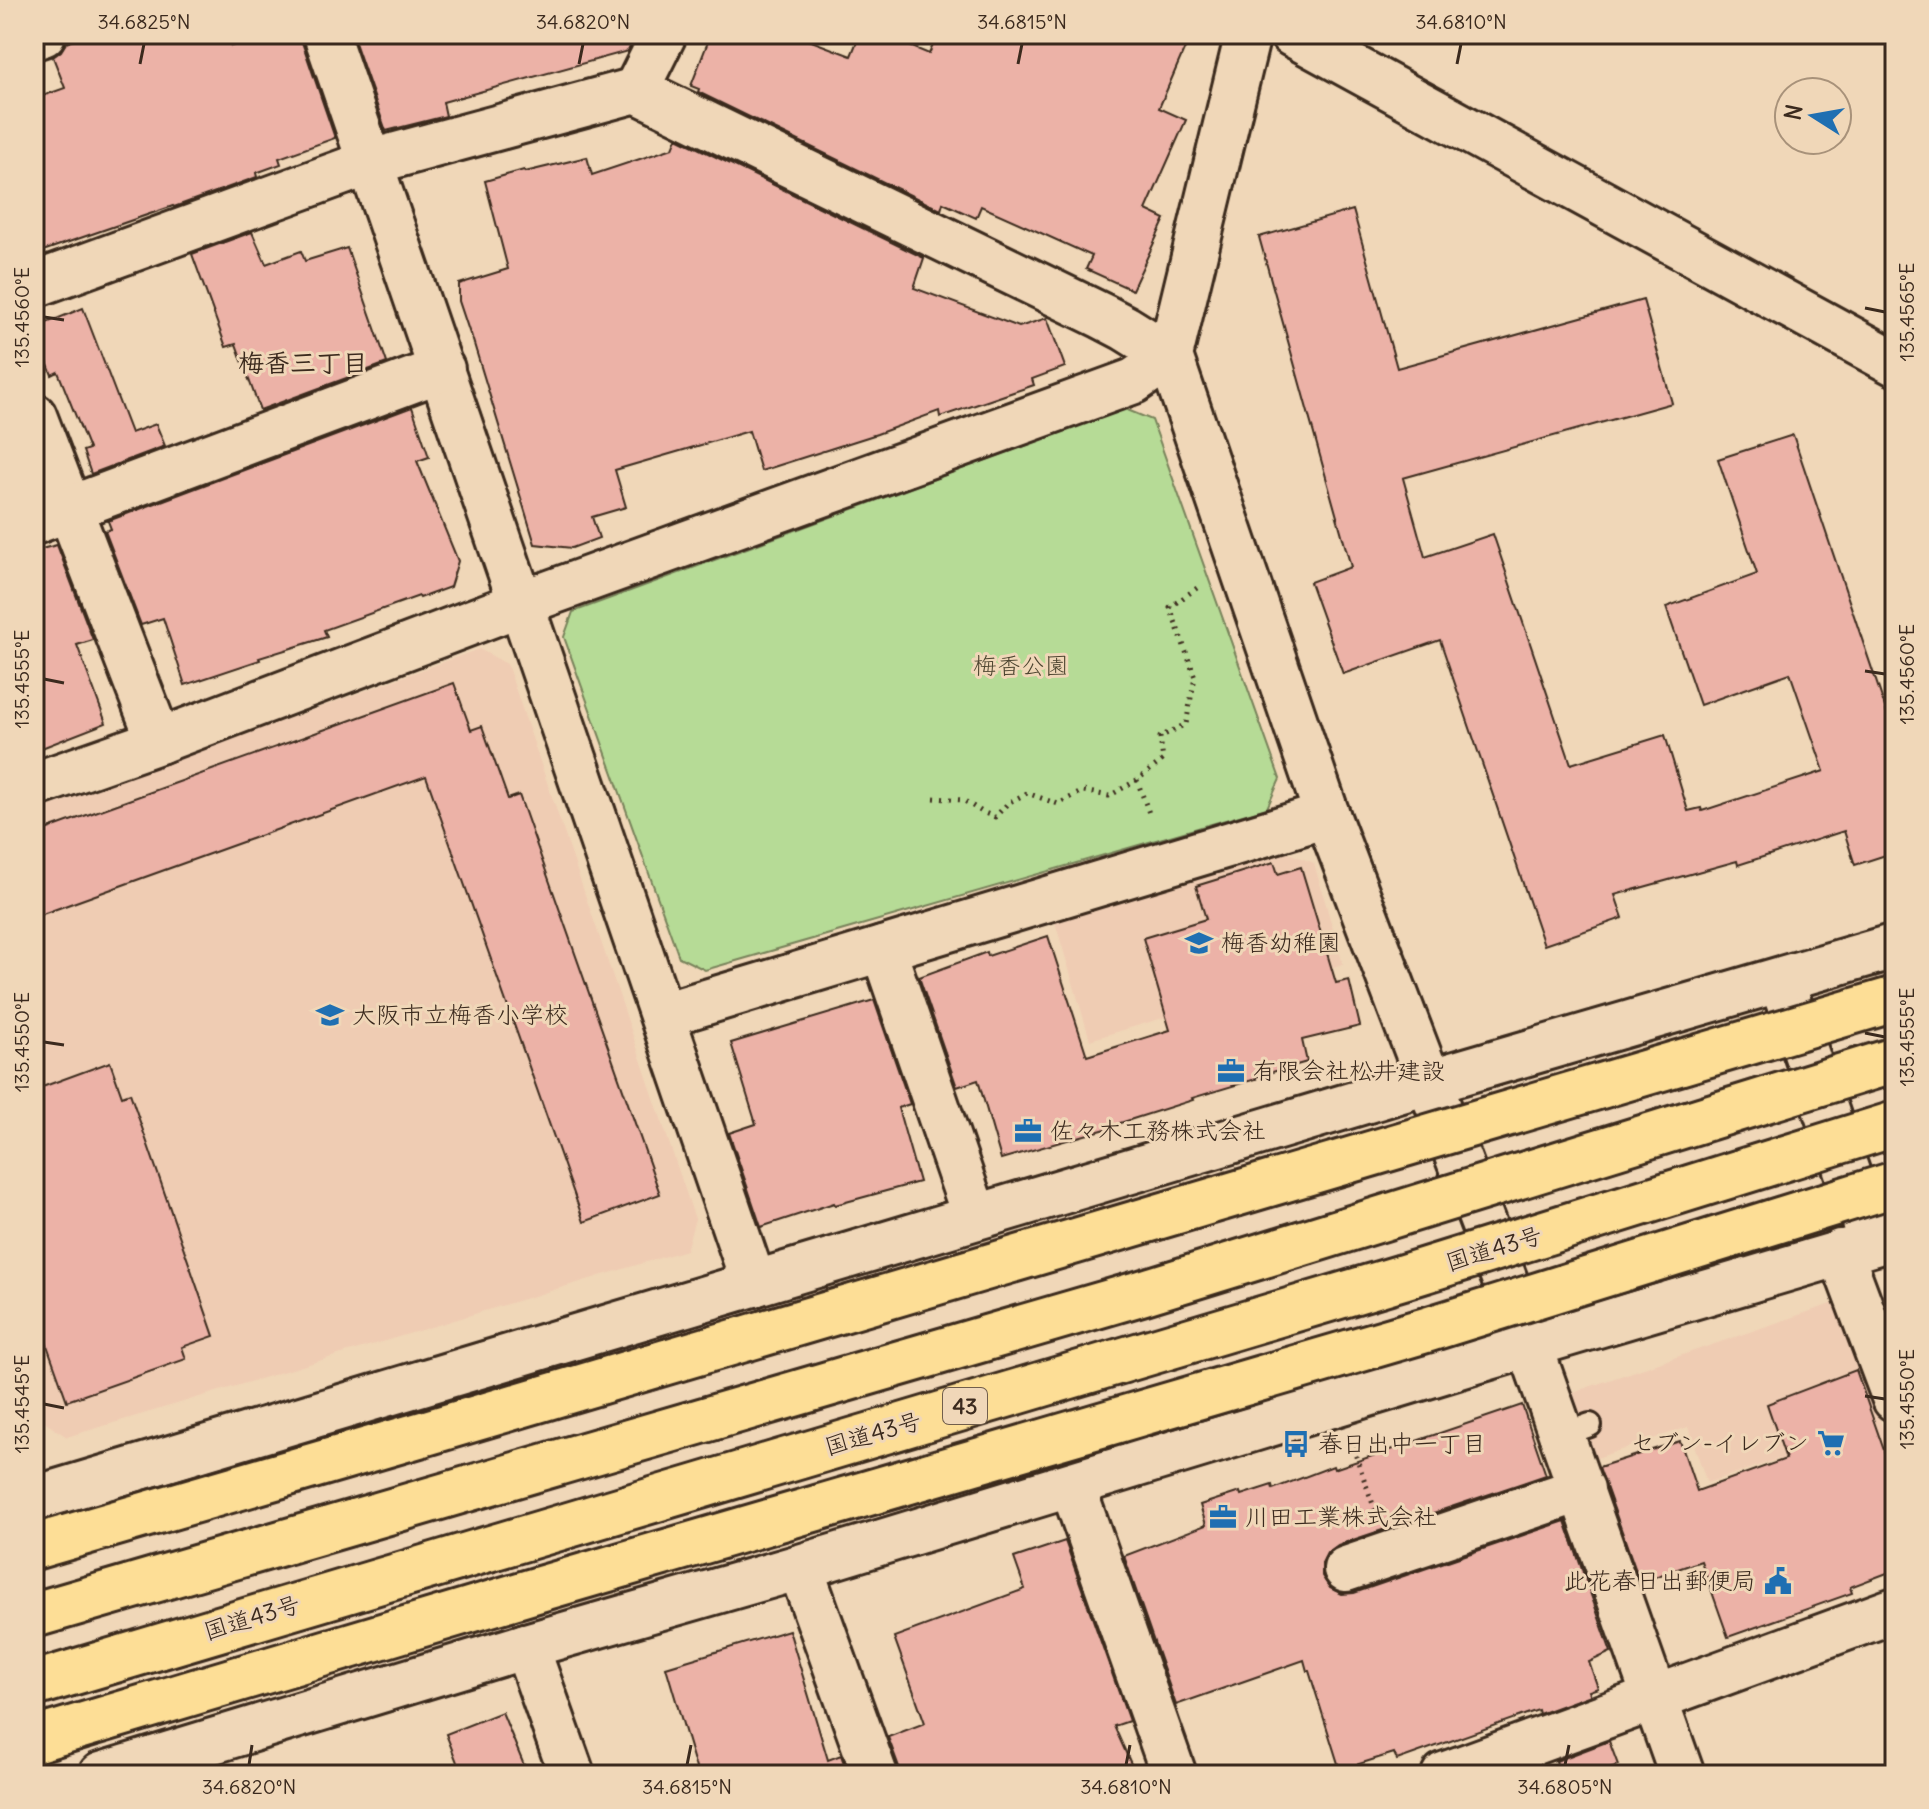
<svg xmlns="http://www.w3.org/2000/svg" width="1929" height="1809" viewBox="0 0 1929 1809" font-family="Delius,'Klee One',sans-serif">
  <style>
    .built { fill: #efccb3 }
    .green { fill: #b6db96; stroke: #78825a; stroke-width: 2 }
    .building { fill: #ecb2a7; stroke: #3b2a1e; stroke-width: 2 }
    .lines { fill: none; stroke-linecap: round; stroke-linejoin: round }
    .service-casing { stroke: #3b2a1e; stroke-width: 28 }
    .minor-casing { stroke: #3b2a1e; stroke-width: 50 }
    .tertiary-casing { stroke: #3b2a1e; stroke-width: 50 }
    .path { stroke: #3b2a1e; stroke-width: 5; stroke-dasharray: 2 6; stroke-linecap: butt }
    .service { stroke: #f0d7b8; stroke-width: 22 }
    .minor { stroke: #f0d7b8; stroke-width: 44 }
    .tertiary { stroke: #f0d7b8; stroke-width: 44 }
    .trunk-bridge-casing { stroke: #3b2a1e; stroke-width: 50; stroke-linecap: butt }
    .trunk-bridge { stroke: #fdde96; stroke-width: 44 }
    .ticks { fill: none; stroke: #3b2a1e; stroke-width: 3 }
    .labels { text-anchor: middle; stroke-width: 6; stroke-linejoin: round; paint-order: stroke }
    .shield { fill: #f0d7b8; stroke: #715e4c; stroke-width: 2 }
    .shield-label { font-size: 22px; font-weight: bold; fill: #3b2a1e }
    .park-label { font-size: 24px; fill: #4d4530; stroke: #f0d7b8 }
    .poi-label { font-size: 24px; fill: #3b2a1e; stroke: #f0d7b8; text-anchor: start }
    .street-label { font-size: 24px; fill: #3b2a1e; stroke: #f0d7b8 }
    .neighbourhood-label { font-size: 26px; font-weight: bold; fill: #3b2a1e; stroke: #f0d7b8 }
    .neatline { fill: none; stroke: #3b2a1e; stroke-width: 3 }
    .ticks-label { font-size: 20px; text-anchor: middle; fill: #3b2a1e }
  </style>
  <rect width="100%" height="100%" fill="#f0d7b8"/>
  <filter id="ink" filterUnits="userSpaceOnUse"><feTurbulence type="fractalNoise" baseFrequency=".0125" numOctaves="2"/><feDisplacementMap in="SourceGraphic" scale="16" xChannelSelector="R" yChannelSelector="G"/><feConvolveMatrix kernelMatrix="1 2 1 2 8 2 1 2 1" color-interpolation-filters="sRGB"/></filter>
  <g filter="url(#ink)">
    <g class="built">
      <polygon points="479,649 507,664 695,1219 686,1250 67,1437 41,1420 34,1401 34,812"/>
      <polygon points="1288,853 1314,863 1343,964 1090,1040 1055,922"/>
      <polygon points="1840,1301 1895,1466 1895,1505 1804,1535 1779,1459 1707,1483 1688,1427 1594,1459 1571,1393"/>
    </g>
    <polygon class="green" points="1125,409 1152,420 1280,779 1267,808 705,970 679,957 564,637 573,612"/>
    <g class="building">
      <polygon points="89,34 226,34 231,46 273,34 302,34 302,42 335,138 279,158 281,164 256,173 257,177 174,207 173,206 34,254 34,99 65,88 53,57 61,51 66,43"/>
      <polygon points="352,34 636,34 628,51 443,102 446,116 386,131"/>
      <polygon points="711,34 793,34 851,56 860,34 881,34 929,54 938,34 1191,34 1159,108 1186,120 1146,210 1165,219 1132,290 1086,269 1092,256 981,206 976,218 943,203 941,210 698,92 699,89 691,86"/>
      <polygon points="677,138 924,258 914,288 1019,327 1047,318 1065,367 1032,379 1034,385 940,417 939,411 877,434 761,471 749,431 615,470 626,507 592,517 599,538 572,548 535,544 471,334 470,334 459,301 459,284 508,269 485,181 524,170 525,172 587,157 592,175 673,148"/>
      <polygon points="1353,210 1397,368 1643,300 1672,403 1403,478 1425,557 1493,534 1571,764 1665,735 1688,811 1701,808 1702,811 1824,771 1790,673 1700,705 1666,607 1757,574 1718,459 1793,435 1895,737 1895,852 1855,865 1844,831 1738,865 1737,861 1615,895 1623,918 1544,945 1440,640 1343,674 1310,582 1351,567 1259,237"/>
      <polygon points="252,232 266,264 301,251 305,261 347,248 387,363 260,410 236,344 226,347 192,254"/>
      <polygon points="83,308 131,433 156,424 165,446 91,474 83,451 89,449 58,372 52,375 34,328"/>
      <polygon points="412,407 429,457 417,461 458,561 450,587 420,598 419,596 324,630 327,637 259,658 260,660 185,685 163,618 141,625 105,531 111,529 108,521"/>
      <polygon points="57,545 93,640 77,645 106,723 34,751 34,546 39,546 41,549"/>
      <polygon points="454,683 471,730 482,726 508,799 519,795 660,1194 584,1222 426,776 34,917 34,834"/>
      <polygon points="1274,862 1278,874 1301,867 1336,983 1349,980 1360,1026 1302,1040 1307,1062 1255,1077 1256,1079 1192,1098 1193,1100 1120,1123 1120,1125 1001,1159 978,1080 957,1087 919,977 987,952 988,956 1048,936 1087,1056 1170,1030 1143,938 1206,919 1196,886"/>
      <polygon points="874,1000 910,1104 898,1108 919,1182 835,1205 834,1203 761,1227 729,1133 756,1124 731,1043"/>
      <polygon points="110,1062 122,1096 130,1093 214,1336 182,1347 186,1359 67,1401 34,1309 34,1090"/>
      <polygon points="1856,1370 1895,1482 1895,1570 1850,1587 1852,1593 1728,1637 1701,1561 1640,1582 1599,1467 1680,1441 1697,1491 1786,1459 1767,1404"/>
      <polygon points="1522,1405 1546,1475 1338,1545 1327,1553 1322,1563 1322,1576 1330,1588 1342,1594 1354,1593 1565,1521 1611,1652 1589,1662 1598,1688 1589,1691 1591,1695 1539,1714 1538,1710 1397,1760 1394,1753 1340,1770 1309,1671 1307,1671 1304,1660 1176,1705 1124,1556 1206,1525 1200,1505 1240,1492 1241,1495 1272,1485 1273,1489 1333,1466 1334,1469"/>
      <polygon points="1065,1541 1129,1721 1114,1726 1136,1775 899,1775 899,1767 888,1737 925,1723 894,1637 1025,1589 1014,1558"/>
      <polygon points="789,1630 828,1760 841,1755 848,1775 698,1775 666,1667"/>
      <polygon points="502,1712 528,1775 462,1775 446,1734"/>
      <polygon points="1609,1741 1618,1765 1591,1775 1561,1775 1556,1761"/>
    </g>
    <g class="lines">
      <g class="service-casing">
        <polyline id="service" points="1562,1435 1590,1425"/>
      </g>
      <g class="minor-casing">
        <g id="minor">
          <polyline points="326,34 754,1284"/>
          <polyline points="1248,34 1170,356 1327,815 1530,1346 1682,1775"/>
          <polyline points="1292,34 1895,363"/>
          <polyline points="34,37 43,34"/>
          <polyline points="636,90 664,34"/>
          <polyline points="34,285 371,162 636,90 1102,316 1125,328 1170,356"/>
          <polyline points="34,416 159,741"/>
          <polyline points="34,522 442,369"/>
          <polyline points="34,785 159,741 522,603 1134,381 1170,356"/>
          <polyline points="883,949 975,1217"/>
          <polyline points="663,1015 1327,815"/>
          <polyline points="1840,1252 1895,1399"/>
          <polyline points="1072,1485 1174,1775"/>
          <polyline points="800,1567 875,1775"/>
          <polyline points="1346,1569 1582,1489"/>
          <polyline points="526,1646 572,1775"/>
          <polyline points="1444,1775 1895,1610"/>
        </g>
      </g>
      <g class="tertiary-casing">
        <g id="tertiary">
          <polyline points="1785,992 1868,1233"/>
          <polyline points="34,1499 1428,1082 1895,946"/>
          <polyline points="101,1775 526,1646 800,1567 1476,1361 1895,1237"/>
        </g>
      </g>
      <g class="path">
        <polyline points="1137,780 1150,816"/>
        <polyline points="934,798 963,800 982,812 995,817 1008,803 1027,793 1058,804 1083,791 1109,796 1137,780 1163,760 1160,737 1186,724 1195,677 1170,607 1197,588"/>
        <polyline points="1353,1448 1375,1510"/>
      </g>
      <use href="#service" class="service"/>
      <use href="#minor" class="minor"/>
      <use href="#tertiary" class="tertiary"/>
      <g class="trunk-bridge-casing">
        <g id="trunk-bridge">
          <polyline points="34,1547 426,1433 1895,999"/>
          <polyline points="34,1615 1141,1293 1895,1060"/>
          <polyline points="34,1684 1403,1277 1895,1124"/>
          <polyline points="34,1740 543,1588 1426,1330 1895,1184"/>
        </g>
      </g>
      <use href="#trunk-bridge" class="trunk-bridge"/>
    </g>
  </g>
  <path class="ticks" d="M140,64l4,-20M579,64l4,-20M1018,64l4,-20M1457,64l4,-20M1865,308l20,4M44,317l20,3M1865,671l20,3M44,679l20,4M1865,1033l20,4M44,1042l20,3M1865,1396l20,3M44,1404l20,4M249,1765l3,-20M687,1765l4,-20M1126,1765l4,-20M1565,1765l4,-20"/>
  <defs>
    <g id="school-bare" transform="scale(2.16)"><path d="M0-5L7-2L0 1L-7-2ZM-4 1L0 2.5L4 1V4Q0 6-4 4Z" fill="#1f6fb2" stroke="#f0d7b8" stroke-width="2.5" paint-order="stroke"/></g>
    <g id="office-bare" transform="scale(2.16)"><path d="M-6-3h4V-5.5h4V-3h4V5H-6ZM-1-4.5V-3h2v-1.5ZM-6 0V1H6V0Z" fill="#1f6fb2" stroke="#f0d7b8" stroke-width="2.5" paint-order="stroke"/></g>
    <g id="supermarket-bare" transform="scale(2.16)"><path d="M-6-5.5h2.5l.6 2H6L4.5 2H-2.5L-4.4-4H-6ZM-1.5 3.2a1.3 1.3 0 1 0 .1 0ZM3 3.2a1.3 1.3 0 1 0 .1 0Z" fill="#1f6fb2" stroke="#f0d7b8" stroke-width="2.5" paint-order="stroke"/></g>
    <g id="bus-bare" transform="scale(2.16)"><path d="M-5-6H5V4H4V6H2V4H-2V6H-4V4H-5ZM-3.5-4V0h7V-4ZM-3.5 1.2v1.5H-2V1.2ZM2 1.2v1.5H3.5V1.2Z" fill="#1f6fb2" stroke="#f0d7b8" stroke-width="2.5" paint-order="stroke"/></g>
    <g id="civic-bare" transform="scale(2.16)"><path d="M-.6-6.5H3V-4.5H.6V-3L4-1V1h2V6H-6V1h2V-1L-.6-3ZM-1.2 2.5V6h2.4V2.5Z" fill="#1f6fb2" stroke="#f0d7b8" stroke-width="2.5" paint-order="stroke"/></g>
  </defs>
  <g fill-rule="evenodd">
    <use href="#school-bare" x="1199" y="943"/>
    <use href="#school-bare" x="330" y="1015"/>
    <use href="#office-bare" x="1231" y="1071"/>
    <use href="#office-bare" x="1028" y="1131"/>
    <use href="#supermarket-bare" x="1831" y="1443"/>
    <use href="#bus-bare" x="1296" y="1444"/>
    <use href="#office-bare" x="1223" y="1517"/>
    <use href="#civic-bare" x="1778" y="1581"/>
  </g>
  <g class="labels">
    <rect class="shield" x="943" y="1388" width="44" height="36" rx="6"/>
    <g class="shield-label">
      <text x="965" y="1414">43</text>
    </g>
    <g class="park-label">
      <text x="1021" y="674">梅香公園</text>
    </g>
    <g class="poi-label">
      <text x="1221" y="951">梅香幼稚園</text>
      <text x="352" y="1023">大阪市立梅香小学校</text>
      <text x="1253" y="1079">有限会社松井建設</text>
      <text x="1050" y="1139">佐々木工務株式会社</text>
      <text x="1809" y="1451" text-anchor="end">セブン-イレブン</text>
      <text x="1318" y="1452">春日出中一丁目</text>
      <text x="1245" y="1525">川田工業株式会社</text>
      <text x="1756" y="1589" text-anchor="end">此花春日出郵便局</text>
    </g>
    <g class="street-label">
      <text transform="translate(1494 1249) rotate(-17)" y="8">国道43号</text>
      <text transform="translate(873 1434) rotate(-16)" y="8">国道43号</text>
      <text transform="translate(252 1618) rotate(-17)" y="8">国道43号</text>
    </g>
    <g class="neighbourhood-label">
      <text x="303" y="372">梅香三丁目</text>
    </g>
  </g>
  <rect width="1929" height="1809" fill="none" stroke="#f0d7b8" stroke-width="88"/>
  <g transform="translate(1813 116) rotate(281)"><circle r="38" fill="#f0d7b8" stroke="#a8927a" stroke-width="2"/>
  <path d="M0-6L14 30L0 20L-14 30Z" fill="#1f6fb2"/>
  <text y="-12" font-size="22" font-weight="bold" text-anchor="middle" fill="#3b2a1e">N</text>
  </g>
  <rect x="44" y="44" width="1841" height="1721" class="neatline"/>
  <g class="ticks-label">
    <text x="144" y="29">34.6825°N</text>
    <text x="583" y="29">34.6820°N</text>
    <text x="1022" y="29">34.6815°N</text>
    <text x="1461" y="29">34.6810°N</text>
    <text transform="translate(1907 312) rotate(-90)" y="7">135.4565°E</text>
    <text transform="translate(22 317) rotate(-90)" y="7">135.4560°E</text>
    <text transform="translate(1907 674) rotate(-90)" y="7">135.4560°E</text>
    <text transform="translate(22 679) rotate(-90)" y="7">135.4555°E</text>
    <text transform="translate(1907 1037) rotate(-90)" y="7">135.4555°E</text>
    <text transform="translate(22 1042) rotate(-90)" y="7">135.4550°E</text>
    <text transform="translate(1907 1399) rotate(-90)" y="7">135.4550°E</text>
    <text transform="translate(22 1404) rotate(-90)" y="7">135.4545°E</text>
    <text x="249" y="1794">34.6820°N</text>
    <text x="687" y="1794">34.6815°N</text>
    <text x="1126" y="1794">34.6810°N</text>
    <text x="1565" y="1794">34.6805°N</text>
  </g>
</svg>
